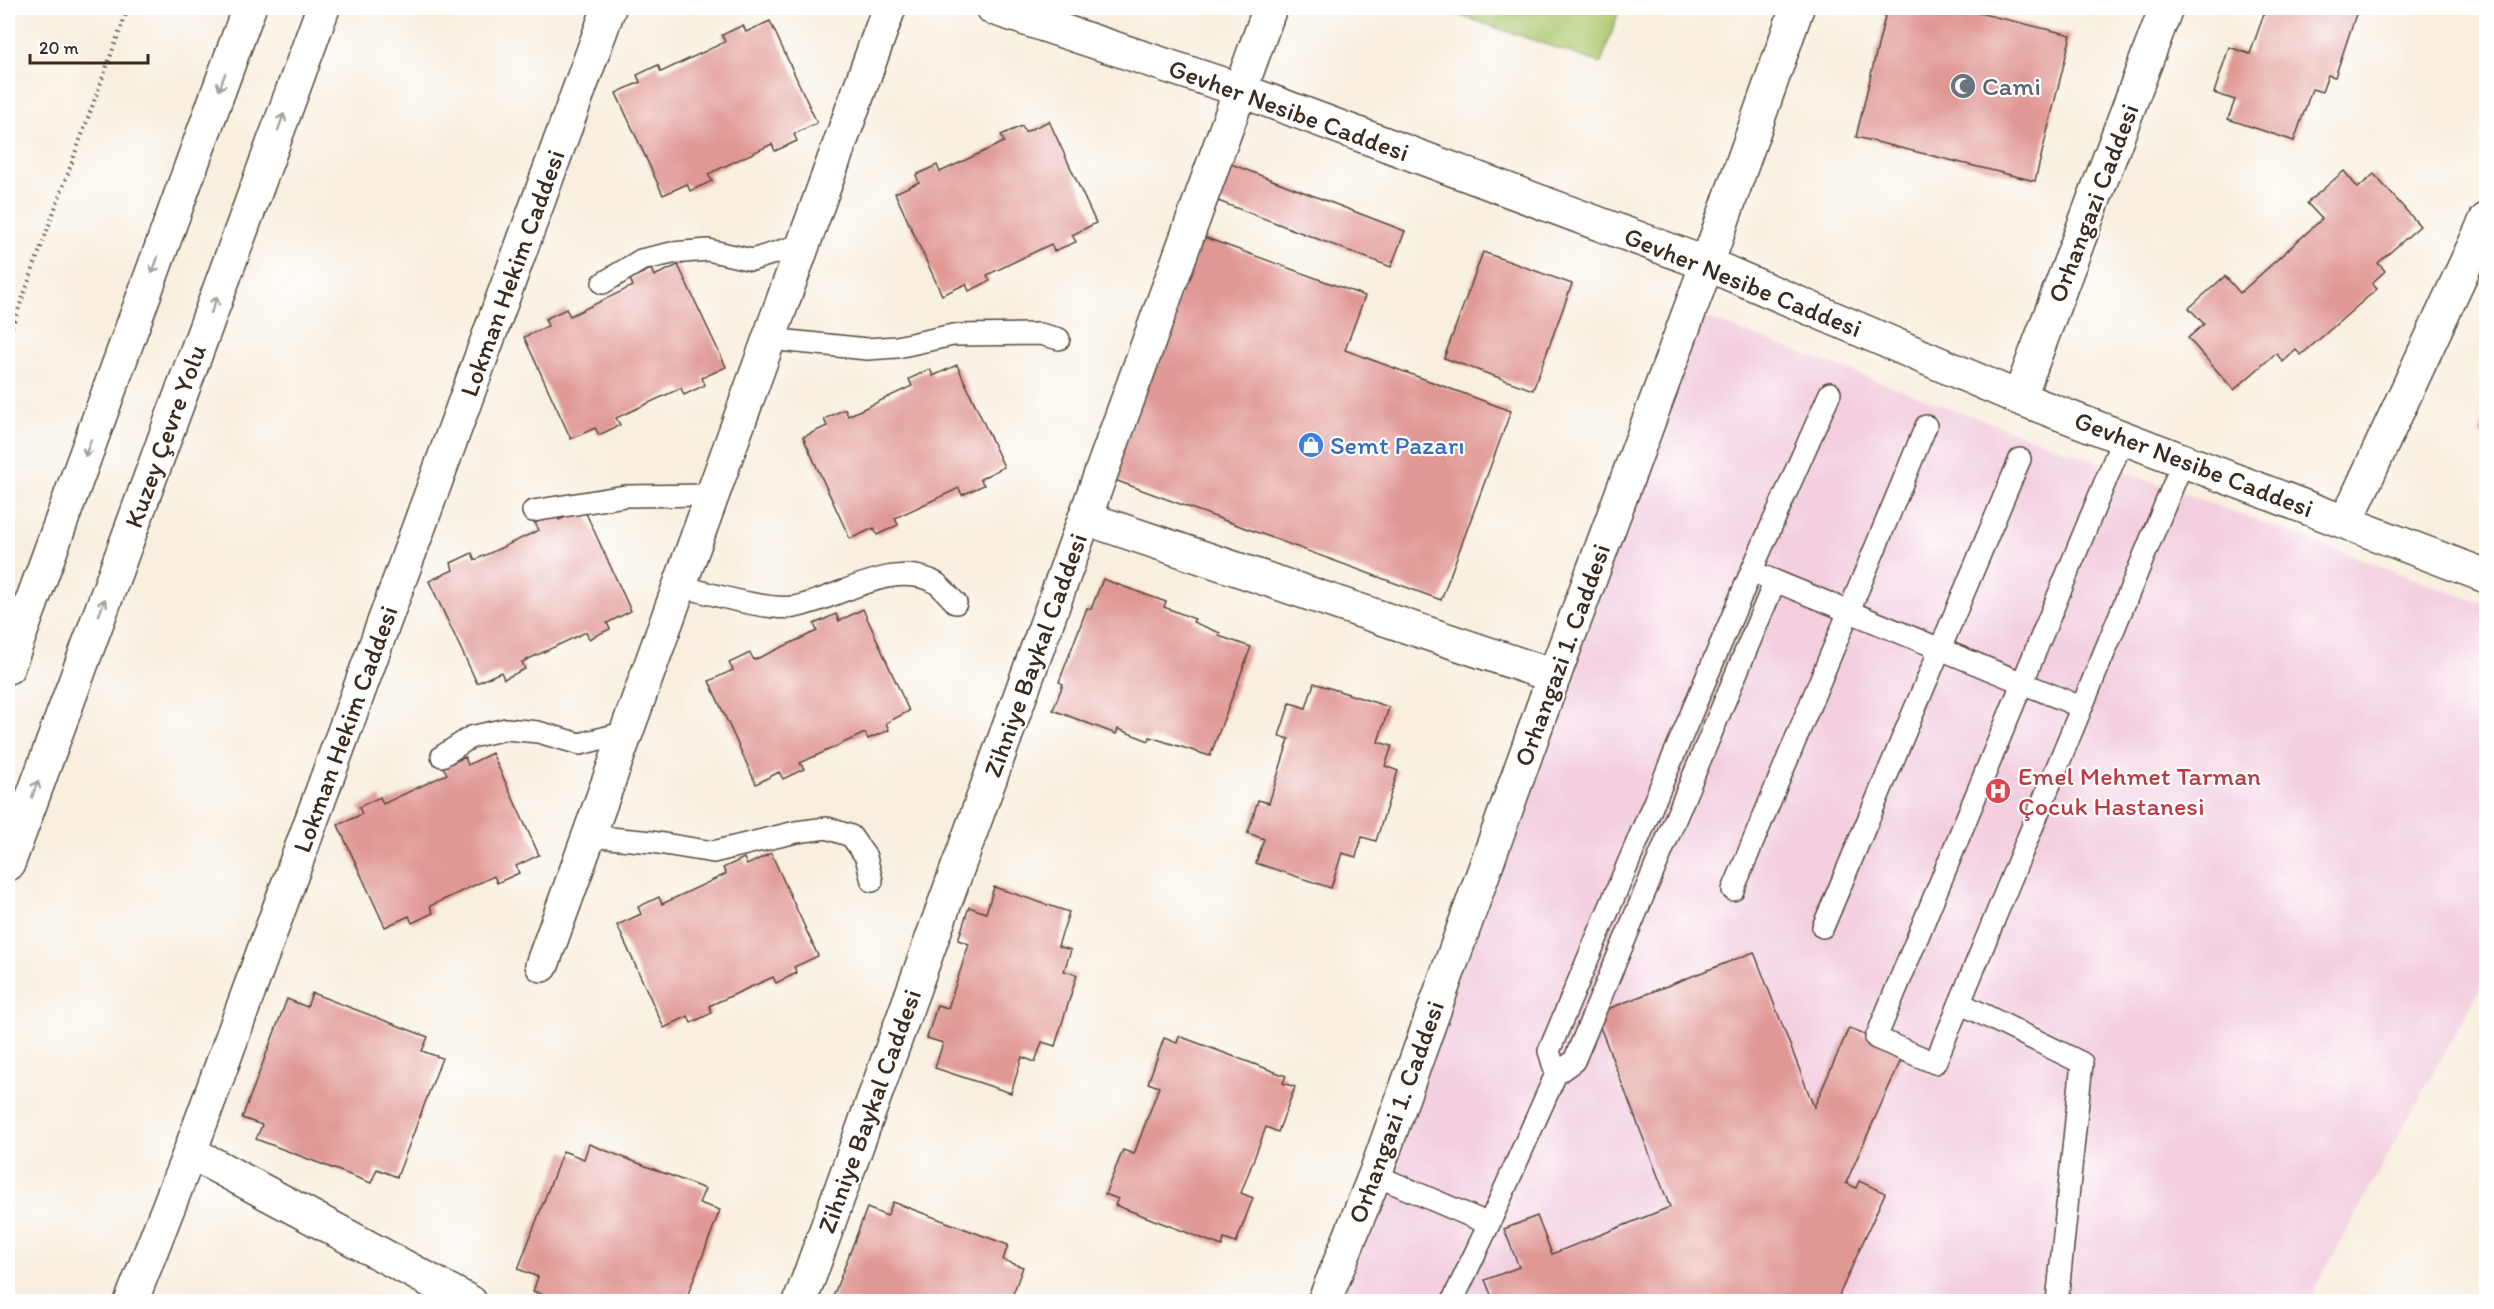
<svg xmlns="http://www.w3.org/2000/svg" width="2494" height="1309" viewBox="0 0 2494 1309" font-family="Itim,sans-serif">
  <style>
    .built { fill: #f3cfe0 }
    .green { fill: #acc96f; stroke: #747a46; stroke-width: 1.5 }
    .building { fill: #e09894 }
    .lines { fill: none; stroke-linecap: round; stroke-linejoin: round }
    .service-casing { stroke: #57483b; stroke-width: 24 }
    .minor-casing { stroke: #57483b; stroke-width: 36 }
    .trunk-casing { stroke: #57483b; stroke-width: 36 }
    .path { stroke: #57483b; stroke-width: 4; stroke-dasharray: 1.5 4.5; stroke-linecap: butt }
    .service { stroke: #fff; stroke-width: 21 }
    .minor { stroke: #fff; stroke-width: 33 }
    .trunk { stroke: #fff; stroke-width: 33 }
    .oneway { stroke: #a79f9a }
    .labels { text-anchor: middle; stroke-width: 4.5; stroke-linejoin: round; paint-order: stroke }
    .worship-label { font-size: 26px; fill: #5b616d; stroke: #fff; text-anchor: start }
    .street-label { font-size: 26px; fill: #3b2a1e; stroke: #fff }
    .shop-label { font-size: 26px; fill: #366cbe; stroke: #fff; text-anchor: start }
    .health-label { font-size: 26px; fill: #be3a42; stroke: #fff; text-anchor: start }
  </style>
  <rect width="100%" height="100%" fill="#fff"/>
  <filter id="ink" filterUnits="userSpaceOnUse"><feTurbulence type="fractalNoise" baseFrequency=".0167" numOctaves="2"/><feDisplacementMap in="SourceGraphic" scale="12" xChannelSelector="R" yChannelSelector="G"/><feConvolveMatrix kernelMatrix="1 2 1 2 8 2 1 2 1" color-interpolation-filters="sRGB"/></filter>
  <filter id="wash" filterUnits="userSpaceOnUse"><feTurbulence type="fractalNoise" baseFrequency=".008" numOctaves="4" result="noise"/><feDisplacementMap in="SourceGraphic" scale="24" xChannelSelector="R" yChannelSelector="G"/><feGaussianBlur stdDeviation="1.35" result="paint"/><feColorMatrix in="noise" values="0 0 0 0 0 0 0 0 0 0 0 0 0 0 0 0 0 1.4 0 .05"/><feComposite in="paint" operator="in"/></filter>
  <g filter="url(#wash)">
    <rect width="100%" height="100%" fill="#f8efdf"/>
    <polygon class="built" points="1687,311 2486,605 2486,977 2308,1301 1321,1302"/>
    <polygon class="green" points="1438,8 1620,8 1601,63"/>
    <g id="blocks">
      <g class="building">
        <polygon points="1887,8 1958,8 2071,35 2035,181 1856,137"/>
        <polygon points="2266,8 2358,8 2335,77 2328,75 2322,92 2312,89 2294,141 2228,119 2235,100 2214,93 2229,47 2250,54"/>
        <polygon points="770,21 817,123 794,134 797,141 775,151 772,144 708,174 712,181 690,191 687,184 663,195 616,93 640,82 637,75 658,65 661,72 725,42 722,35 743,25 746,32"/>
        <polygon points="1049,121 1096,223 1072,235 1076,242 1054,251 1051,244 987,275 990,281 969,291 966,284 942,295 895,193 919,182 916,175 937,165 940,172 1004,142 1001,135 1022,126 1025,132"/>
        <polygon points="1218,159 1405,231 1391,267 1205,196"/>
        <polygon points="2344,171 2358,188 2374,174 2420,226 2378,263 2385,271 2372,283 2377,289 2301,355 2296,350 2283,362 2276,353 2234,390 2188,338 2204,324 2189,308 2225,276 2240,293 2322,219 2307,203"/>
        <polygon points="1201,236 1365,296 1345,350 1511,411 1441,600 1112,479"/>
        <polygon points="1483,252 1572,284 1533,390 1444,358"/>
        <polygon points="678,265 726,367 702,378 705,385 684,395 681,388 616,418 620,425 599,435 595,428 571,439 524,337 548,326 545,319 566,309 570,316 633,286 630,279 651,269 654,276"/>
        <polygon points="957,365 1004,467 980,479 984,485 962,495 959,488 895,518 898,525 877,535 874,528 850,539 803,437 827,426 824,419 845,409 848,416 912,386 909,379 930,369 933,376"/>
        <polygon points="2486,416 2486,437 2479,434"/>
        <polygon points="584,509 631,611 607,623 610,629 589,639 586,632 522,662 525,669 504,679 501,672 477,683 429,581 453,570 451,563 472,553 475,560 539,530 535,523 557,513 559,520"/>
        <polygon points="1103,579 1166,602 1164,607 1195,619 1193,622 1220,633 1219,636 1251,647 1210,756 1150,737 1149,741 1118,729 1116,734 1053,710 1063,684 1059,682 1087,608 1091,609"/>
        <polygon points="863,609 909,711 886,723 889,730 868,739 865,733 800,763 804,769 783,779 779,772 756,784 709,681 733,670 729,663 750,653 754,660 817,631 814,624 836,614 839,621"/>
        <polygon points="1314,683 1389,707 1378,742 1392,746 1385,766 1398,771 1376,841 1362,837 1356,857 1342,853 1331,888 1256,863 1264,839 1248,833 1258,800 1269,803 1289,739 1279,736 1290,703 1306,708"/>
        <polygon points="492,753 539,855 516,866 519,873 497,883 494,876 430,906 433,913 412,923 409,916 385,927 338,825 362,814 359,807 380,797 383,804 447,774 443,767 465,757 468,765"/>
        <polygon points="771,853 818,956 794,967 797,973 776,983 773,977 709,1006 712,1013 691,1023 688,1016 664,1028 617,925 641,914 638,907 659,897 662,904 726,874 723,868 744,858 747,865"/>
        <polygon points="994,887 1069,912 1058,946 1071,950 1064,971 1077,975 1055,1046 1042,1042 1035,1062 1022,1057 1011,1093 935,1068 943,1043 927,1038 937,1005 948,1008 969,944 958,940 969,907 986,913"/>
        <polygon points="1754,952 1814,1107 1849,1028 1904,1053 1846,1183 1856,1188 1859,1181 1885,1193 1836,1302 1494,1302 1485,1280 1519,1267 1504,1229 1537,1216 1552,1254 1670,1207 1595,1014"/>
        <polygon points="312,993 428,1037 422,1051 442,1058 397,1177 377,1169 371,1183 256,1139 262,1125 242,1118 287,999 307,1007"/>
        <polygon points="1179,1036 1286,1076 1283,1083 1295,1087 1278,1132 1266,1127 1241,1193 1253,1198 1236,1243 1224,1239 1222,1246 1115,1205 1118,1199 1105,1194 1123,1150 1134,1154 1159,1087 1148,1083 1164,1038 1177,1043"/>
        <polygon points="589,1144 705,1189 699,1203 720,1210 685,1302 561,1302 533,1291 538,1277 518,1269 563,1151 584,1159"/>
        <polygon points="893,1202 1008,1245 1003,1260 1023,1267 1010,1302 831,1302 867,1208 887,1216"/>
      </g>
    </g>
  </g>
  <g filter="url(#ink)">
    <use href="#blocks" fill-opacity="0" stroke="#57483b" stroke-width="1.5"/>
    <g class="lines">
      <g class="service-casing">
        <g id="service">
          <polyline points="603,283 641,260 672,253 708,250 752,260 803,244"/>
          <polyline points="769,339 867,349 897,347 953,335 1040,334 1059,339"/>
          <polyline points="2124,436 1876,1038 1935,1063 2184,459"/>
          <polyline points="533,511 625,496 713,495"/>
          <polyline points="1763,576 2081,707"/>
          <path d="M680,586c29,7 86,25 114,21 42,-7 100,-49 142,-24 7,5 14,14 20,20"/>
          <polyline points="442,756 471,737 506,729 538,732 580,744 627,732"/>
          <polyline points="589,836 652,842 713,852 796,832 827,828 851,836 866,857 872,881"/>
          <polyline points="1733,890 1926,426"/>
          <polyline points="1823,927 2020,459"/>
          <polyline points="1960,1003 2082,1063 2057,1302"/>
          <polyline points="1556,1074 1549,1051 1751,572 1830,393"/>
          <polyline points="1375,1175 1489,1224 1556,1074 1574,1061 1775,581"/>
          <polyline points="1452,1302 1489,1224"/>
        </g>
      </g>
      <g class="minor-casing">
        <g id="minor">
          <polyline points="993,8 1240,90 1707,264 2019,398 2486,576"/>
          <polyline points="2019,398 2166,8"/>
          <polyline points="1085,518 1554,676"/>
          <polyline points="2346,522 2486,220"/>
          <polyline points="542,965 889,8"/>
          <polyline points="131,1302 190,1152"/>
          <polyline points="470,1302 190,1152 609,8"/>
          <polyline points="800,1302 1270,8"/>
          <polyline points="1324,1302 1375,1175 1554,676 1707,264 1797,8"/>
        </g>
      </g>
      <g class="trunk-casing">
        <g id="trunk">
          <polyline points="8,667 249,8"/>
          <polyline points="8,864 323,8"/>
        </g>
      </g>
      <polyline class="path" points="8,338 128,8"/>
      <use href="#service" class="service"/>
      <use href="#minor" class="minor"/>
      <use href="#trunk" class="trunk"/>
    </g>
    <defs><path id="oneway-shaft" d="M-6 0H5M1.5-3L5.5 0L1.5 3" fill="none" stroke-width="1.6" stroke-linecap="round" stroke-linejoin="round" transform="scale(1.5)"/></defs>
    <g class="oneway">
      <use href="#oneway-shaft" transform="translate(222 82) rotate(110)"/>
      <use href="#oneway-shaft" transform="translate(281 122) rotate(-70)"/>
      <use href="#oneway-shaft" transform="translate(155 265) rotate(110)"/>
      <use href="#oneway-shaft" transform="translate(214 305) rotate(-70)"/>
      <use href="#oneway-shaft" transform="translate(88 448) rotate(110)"/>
      <use href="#oneway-shaft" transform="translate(102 607) rotate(-70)"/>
      <use href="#oneway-shaft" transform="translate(35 789) rotate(-70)"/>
    </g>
  </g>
  <defs>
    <g id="mosque-disc" transform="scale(1.35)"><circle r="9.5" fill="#6b7280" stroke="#fff"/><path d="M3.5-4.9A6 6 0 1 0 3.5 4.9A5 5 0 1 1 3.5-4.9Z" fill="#fff"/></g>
    <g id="shop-disc" transform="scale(1.35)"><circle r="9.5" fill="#3f7fe0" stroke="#fff"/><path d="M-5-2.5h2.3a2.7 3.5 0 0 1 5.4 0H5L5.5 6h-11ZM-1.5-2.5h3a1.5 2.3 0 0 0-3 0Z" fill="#fff"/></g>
    <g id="hospital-disc" transform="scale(1.35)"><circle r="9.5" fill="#e0444e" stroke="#fff"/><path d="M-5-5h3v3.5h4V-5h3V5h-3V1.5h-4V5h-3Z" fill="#fff"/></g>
  </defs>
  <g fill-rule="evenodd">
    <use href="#mosque-disc" x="1963" y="86"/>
    <use href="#shop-disc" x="1311" y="445"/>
    <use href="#hospital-disc" x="1998" y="791"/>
  </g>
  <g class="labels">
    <g class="worship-label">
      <text x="1982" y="95">Cami</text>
    </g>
    <g class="street-label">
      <text transform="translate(1289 110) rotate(20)" y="9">Gevher Nesibe Caddesi</text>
      <text transform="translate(2093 203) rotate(-69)" y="9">Orhangazi Caddesi</text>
      <text transform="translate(512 273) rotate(-70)" y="9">Lokman Hekim Caddesi</text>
      <text transform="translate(1743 282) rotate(22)" y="9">Gevher Nesibe Caddesi</text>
      <text transform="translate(165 436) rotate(-70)" y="9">Kuzey Çevre Yolu</text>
      <text transform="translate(2194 464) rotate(21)" y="9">Gevher Nesibe Caddesi</text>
      <text transform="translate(1035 655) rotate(-70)" y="9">Zihniye Baykal Caddesi</text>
      <text transform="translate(1562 655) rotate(-70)" y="9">Orhangazi 1. Caddesi</text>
      <text transform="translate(345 729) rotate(-70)" y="9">Lokman Hekim Caddesi</text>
      <text transform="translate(869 1111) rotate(-70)" y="9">Zihniye Baykal Caddesi</text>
      <text transform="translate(1396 1112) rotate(-70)" y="9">Orhangazi 1. Caddesi</text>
    </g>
    <g class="shop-label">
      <text x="1330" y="454">Semt Pazarı</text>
    </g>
    <g class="health-label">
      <text x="2018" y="785">Emel Mehmet Tarman<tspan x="2018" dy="30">Çocuk Hastanesi</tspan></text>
    </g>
  </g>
  <rect width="2494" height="1309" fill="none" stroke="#fff" stroke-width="30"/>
  <path d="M30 54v9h118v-9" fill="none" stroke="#3b2a1e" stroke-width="3"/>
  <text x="39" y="54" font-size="18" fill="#3b2a1e" stroke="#ffffff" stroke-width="4.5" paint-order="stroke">20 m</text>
</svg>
